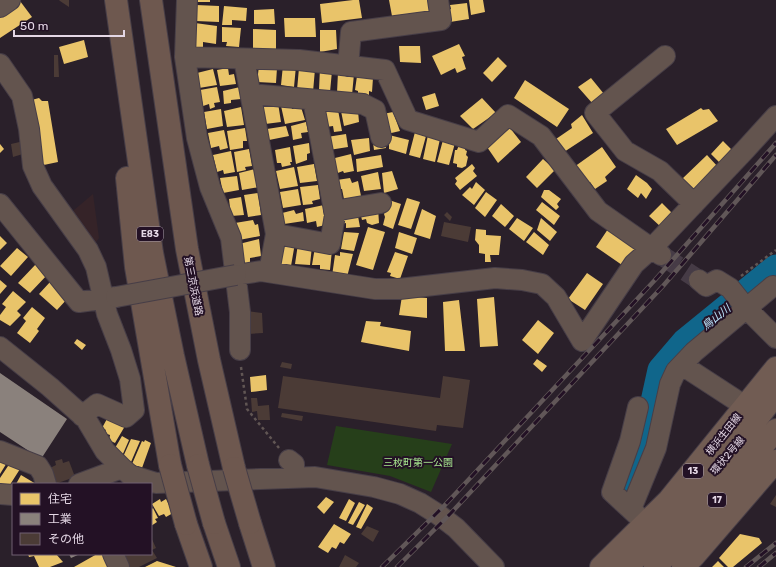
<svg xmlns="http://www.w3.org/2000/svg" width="776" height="567" font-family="Rubik,'Noto Sans JP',sans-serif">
	<rect width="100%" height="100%" fill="#2a202a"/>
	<path fill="#352328" d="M93 194 99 238 94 245 67 216Z"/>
	<path fill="#263f1a" d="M336 426 452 444 431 492 390 476 327 465Z"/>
	<path fill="#e9c46a" d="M193 0H210V2H193Z
		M353 0H359L362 18 322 23 320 4Z
		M389 0H430L431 11 392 16Z
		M469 0H483L485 12 471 15Z
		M20 1 32 17 0 38V15Z
		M467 3 469 19 450 22 448 10 451 9 450 5Z
		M196 5 219 6V22L196 21Z
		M224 6 247 8 246 21 232 20V25H222Z
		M274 9 275 24H254V10Z
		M284 18H315L316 37H285Z
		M195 23 217 26 216 44 203 42V49L192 46Z
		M222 27 241 28 239 47 226 46 227 42H222Z
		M253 29 276 30V50L253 49Z
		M320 30H336L337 49 320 52Z
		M84 40 88 57 64 64 59 47Z
		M459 44 465 56 462 57 466 69 457 73 455 68 441 75 432 56Z
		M399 46H420L421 63 400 62Z
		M498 57 507 66 492 82 483 73Z
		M283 65 296 66 294 87 281 85Z
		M259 66 277 68 276 83 257 82Z
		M228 68 229 75 234 74 236 84 220 86 217 70Z
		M299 68 315 69 313 92 297 90Z
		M320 68 332 71 330 92 319 90Z
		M213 69 217 85 199 88 197 73Z
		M338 72 354 74 352 95 337 93Z
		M357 76 373 78 372 92 369 91V97L358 95V91L355 90Z
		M591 78 604 94 593 104 578 87Z
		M525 80 569 109 557 127 514 98Z
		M217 87 220 102 214 103 215 107 210 109 209 104 203 106 200 90Z
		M240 87 241 99 231 100V103L224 104 223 91Z
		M435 93 439 106 426 110 422 97Z
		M39 98 42 101H48L58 162 39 166 28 101Z
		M482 98 496 113 473 129 460 116Z
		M278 103 281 122 265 124 263 107Z
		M291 105 292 109 301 107 305 120 285 124 281 106Z
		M241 107 244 125 227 127 224 111Z
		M701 108 703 110 709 109 718 121 677 145 666 129Z
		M221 109 223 126 207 129 204 112Z
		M338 110 342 131 334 132 333 126 326 127 324 112Z
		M341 111H358L359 122 344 126Z
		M393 112 400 131 387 134 383 114Z
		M582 115 593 133 564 152 556 139 572 128 571 124Z
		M306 122 308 132 301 133 302 138 293 140 291 126Z
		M286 126 289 136 269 140 267 129Z
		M245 128 247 141H243V148L230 150 227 131Z
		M510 128 521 142 498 163 487 147Z
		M224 130 228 148 220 150 219 146 211 148 208 133Z
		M415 132 426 136 420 158 409 155Z
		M346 134 348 147 329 150 327 137Z
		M389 135 409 140 406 154 389 149Z
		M428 135 440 139 435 162 423 159Z
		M369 138 370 151 354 155 351 140Z
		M385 139 386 148 374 150 373 142Z
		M443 140 455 143 449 165 437 162Z
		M723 141 734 152 722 165 711 154Z
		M309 143 310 153 307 154V160L296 164 293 146Z
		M0 144 4 149 0 153Z
		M459 145 466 146 465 150 467 151 466 155 468 157 466 166 462 168 457 167V164L453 163 455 150H457Z
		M290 147 292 162H290L291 165 282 167 281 163H277L275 150Z
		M602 147 616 167 605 177 607 181 595 189 590 182 586 185 574 167Z
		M249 149 252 166 245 167 246 170 237 172 234 152Z
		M231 151 235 172 224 174 223 170 217 172 213 155Z
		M351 154 354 171 344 173 343 171 335 174 331 159Z
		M381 155 383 167 357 172 356 159Z
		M707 155 718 167 694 190 682 179Z
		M543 159 555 170 537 188 526 177Z
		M314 164 317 181 300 183 297 167Z
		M472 164 475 168 473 171 477 176 460 190 455 184 457 181 455 178Z
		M294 167 298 186 280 189 276 171Z
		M255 169 259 187 242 190 239 173Z
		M392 171 398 189 384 193 382 173Z
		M378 172 381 189 364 191 361 176Z
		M636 175 647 183 652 189 646 199 641 193 638 198 627 189Z
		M237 176 239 190 223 193 220 178Z
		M350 178 352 183 358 181 361 196 344 199 342 189H338L337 180Z
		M476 182 485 190 474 205 462 195 470 187 472 189Z
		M318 185 320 199 312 201 313 204 303 205 300 187Z
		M298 189 301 205 283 208 280 192Z
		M544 190H549L561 199 557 204 559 207 556 210 541 197Z
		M486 192 497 200 485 217 475 208Z
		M258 193 261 215 248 217 244 195Z
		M241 197 244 215 231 216 229 199Z
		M407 198 420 202 411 229 398 225Z
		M389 200 401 204 393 229 383 225 385 217 384 214Z
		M542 202 560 216 554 225 536 210Z
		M662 203 673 214 661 227 649 216Z
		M501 204 514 216 505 227 492 216Z
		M324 205 327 218 325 225 317 227 316 221 307 223 305 209Z
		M378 208 379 223 372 225 367 223 366 219 362 220 360 212Z
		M422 209 436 216 430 239 414 234Z
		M294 210 296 214 303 212 304 221 284 224 282 213Z
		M357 211 360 227 346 228V223L342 224 340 215Z
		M517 218 533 228 524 241 509 229Z
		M541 218 557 232 550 241 537 230Z
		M253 220 255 225 258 224 260 236 239 240 235 223Z
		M368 227 385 232 373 270 356 265Z
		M476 229 486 230V235L501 236 499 255H490L491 262H485V254L479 253V245L475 240Z
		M608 229 636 249 622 265 596 247Z
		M344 232 359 233 354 251 341 249Z
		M399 232 417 238 412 254 395 248Z
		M534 232 549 245 543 255 526 242Z
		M0 236 7 243 0 250Z
		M259 239 261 256 250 258V262L247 265 243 263 239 244Z
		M284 241 295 243 291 266 280 265Z
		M298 244 312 246 310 265 295 264Z
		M315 247 332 250 330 270 320 269V265H312Z
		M17 248 28 257 11 276 0 266Z
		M340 252 353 254 347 277 332 276 335 255 340 256Z
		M395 252 408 256 400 279 390 276 391 273 387 272Z
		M36 264 48 274 30 293 18 283Z
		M587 273 603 284 585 310 568 299Z
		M0 280 7 286 0 294Z
		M50 282 68 298 57 310 39 294Z
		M13 291 26 302 17 311 21 315 10 326 0 320V315L6 307 2 304Z
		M402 296 427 298V318L399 315Z
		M494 297 498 346 480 347 477 299Z
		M459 300 465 351H445L443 302Z
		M32 307 45 318 37 329 39 331 30 343 17 333 26 321 23 318Z
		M538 320 554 333 538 354 522 340Z
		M366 321 381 322 380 326 411 331 409 351 361 342Z
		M77 339 86 345 82 350 74 343Z
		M537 359 547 366 542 372 533 364Z
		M266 375 267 390 251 392 250 377Z
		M108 417 125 426 115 443 109 440 110 435 104 433 106 430 102 428Z
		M122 436 129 440 122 456 115 448Z
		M131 439 140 441 131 462 124 460 123 457Z
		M145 440 151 443 142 468 132 464 142 441 144 442Z
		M0 457 8 461 0 474Z
		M10 463 20 469 6 491 0 490V478Z
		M21 475 36 484H16Z
		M326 497 334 502 324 514 317 507Z
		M160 499 161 502 166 499 173 513 166 517 164 514 159 516 152 504Z
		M349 499 355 503 346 521 339 518Z
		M359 502 365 505 353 525 348 523Z
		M367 504 373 508 361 529 356 527Z
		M153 508 158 518 155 519 157 522 151 526V510Z
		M334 524 351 534 344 544 340 542 336 549 332 547 328 553 318 547Z
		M740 534 759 538 762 543 733 567H728L719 558Z
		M28 554H56L63 562 50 567H39L34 556 29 557Z
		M97 554H104L110 567H74Z
		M157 561 176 567H145Z
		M718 561 724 567H712Z"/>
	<path fill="#8a817c" d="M0 373 67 419 41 459 0 432Z
		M69 554H80L71 558Z"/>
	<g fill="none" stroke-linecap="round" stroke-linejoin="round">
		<path stroke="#10668b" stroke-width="27" d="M626 491 646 438 661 370 685 342 776 268"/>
	</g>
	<path fill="#4b3b36" d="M59 0H69V7L60 1Z
		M54 55H58L59 77H54Z
		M24 141 26 153 13 157 11 144Z
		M447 212 452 217 450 221 444 215Z
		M444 222 471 227 468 242 441 236Z
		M247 311 262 313 263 333 248 334Z
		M282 362 292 364 291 369 280 367Z
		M283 376 440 398 443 376 470 380 463 428 437 425 436 431 278 408Z
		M251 398H257L258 406 269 405 270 420H258L257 411 252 412Z
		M282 413 303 416 302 421 281 417Z
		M62 459 63 463 69 461 75 477 55 484 50 468 56 465 55 461Z
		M776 495V507L770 504Z
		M367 526 379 531 373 542 361 534Z
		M151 537 156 548 152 550 157 558 139 567H130L123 554H151Z
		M345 555 359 563 356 567H339Z"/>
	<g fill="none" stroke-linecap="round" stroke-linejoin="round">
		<path stroke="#463b46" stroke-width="20" stroke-dasharray="20 10" stroke-linecap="butt" d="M661 255 699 280"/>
		<g stroke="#473e47" stroke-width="22">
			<path id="minor" d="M187 0 185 57 197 138 210 187 231 238 240 312V350
				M0 7 10 0
				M665 56 595 113 625 151 660 171 694 204
				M185 57 299 60 385 70 408 120 479 142 508 115 541 136 598 211 661 255
				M244 59 276 234 269 272
				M0 64 22 96 29 129 33 166 42 186 88 250 96 267 107 314 121 350 130 379 134 410 126 417 97 404 82 416
				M348 66 351 32 441 20 438 0
				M251 94 363 104 375 110 381 137
				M0 204 79 302 116 297
				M334 211 381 203
				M276 234 330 244 335 215 313 100
				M236 275 261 271 375 289H399L495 278 522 280 542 284 556 297 582 341 634 264 652 248 745 150 776 116
				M699 280 706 286 717 280 730 288 746 308 776 338
				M0 347 50 387 86 419 105 451 122 468 130 475 156 483 315 477 374 487 400 494 420 503 439 515 456 528 494 567
				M682 365 745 406
				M638 407 630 441 612 492 639 517
				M0 451 38 466 43 474 46 484
				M289 460 294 464V477
				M79 484 122 468
				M0 494 13 495
				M631 509 656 448 670 384 676 371 694 352 773 286
				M113 554 119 567"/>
		</g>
		<g stroke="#473e47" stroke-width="24">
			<path id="major" d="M601 567 669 500 776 368
				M627 567 667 527 742 438 776 394
				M655 567C698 524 737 476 776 430
				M683 567 694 556 776 461"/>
		</g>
		<g stroke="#473e47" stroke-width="24">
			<path id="highway" d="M116 0 152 253 173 356 198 465
				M151 0 187 249 209 360 234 468
				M127 178 136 267 170 465
				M214 523 229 567
				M250 523 264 567
				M186 524 201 567"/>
		</g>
		<path stroke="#615654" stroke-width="2.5" stroke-dasharray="3 3" stroke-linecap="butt" d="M741 276 776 250
			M241 367 247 409 279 448"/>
		<use href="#minor" stroke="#63544e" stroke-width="20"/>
		<use href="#major" stroke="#715c53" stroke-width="22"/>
		<use href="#highway" stroke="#6e584f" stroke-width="22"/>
		<g stroke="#615758" stroke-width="4.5">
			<path id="rail" d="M382 567 444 506 654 281 776 143
				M397 567 451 513 663 286 690 255 776 155
				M746 567 776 543
				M759 567 776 553"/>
		</g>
		<use href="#rail" stroke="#231125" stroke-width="3" stroke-dasharray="9" stroke-linecap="butt"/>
		<g stroke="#473e47" stroke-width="22" stroke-linecap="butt">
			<path id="minor-bridge" d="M116 297 236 275"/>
		</g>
		<g stroke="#473e47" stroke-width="24" stroke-linecap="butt">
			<path id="highway-bridge" d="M170 465 186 524
				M198 465 214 523
				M234 468 250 523"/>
		</g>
		<use href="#minor-bridge" stroke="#63544e" stroke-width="20"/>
		<use href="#highway-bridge" stroke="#6e584f" stroke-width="22"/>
	</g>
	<g text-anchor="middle" stroke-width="4" stroke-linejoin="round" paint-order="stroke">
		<g fill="#231125" stroke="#aa9cab" stroke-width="1">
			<rect x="137" y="227" width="26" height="14" rx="3"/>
			<rect x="683" y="464" width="20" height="14" rx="3"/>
			<rect x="708" y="493" width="18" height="14" rx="3"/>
		</g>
		<g font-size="9" font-weight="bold" fill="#e4d7e5">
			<text x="150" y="237">E83</text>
			<text x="693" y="474">13</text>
			<text x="717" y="503">17</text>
		</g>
		<g font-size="10" fill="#e4d7e5" stroke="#231125">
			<text transform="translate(194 286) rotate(79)" y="4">第三京浜道路</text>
			<text transform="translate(723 434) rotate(-51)" y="4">横浜生田線</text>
			<text transform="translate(727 455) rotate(-50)" y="4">環状2号線</text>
		</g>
		<g font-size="10" fill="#a7e68f" stroke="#231125">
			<text x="418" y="466">三枚町第一公園</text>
		</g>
		<g font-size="11" font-style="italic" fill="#bae2f9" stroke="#231125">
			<text transform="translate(716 317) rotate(-39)" y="4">鳥山川</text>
		</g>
	</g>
	<rect x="12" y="483" width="140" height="72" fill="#231125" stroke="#706072"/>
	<rect x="20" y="493" width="20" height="12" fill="#e9c46a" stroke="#706072"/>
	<text x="48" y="503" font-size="12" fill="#e4d7e5">住宅</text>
	<rect x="20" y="513" width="20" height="12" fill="#8a817c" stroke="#706072"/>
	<text x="48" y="523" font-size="12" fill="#e4d7e5">工業</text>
	<rect x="20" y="533" width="20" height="12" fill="#4b3b36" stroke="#706072"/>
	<text x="48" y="543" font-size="12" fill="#e4d7e5">その他</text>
	<path d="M14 30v6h110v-6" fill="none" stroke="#e4d7e5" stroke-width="2"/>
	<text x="20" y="30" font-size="12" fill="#e4d7e5" stroke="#231125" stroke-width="3" paint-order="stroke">50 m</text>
</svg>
